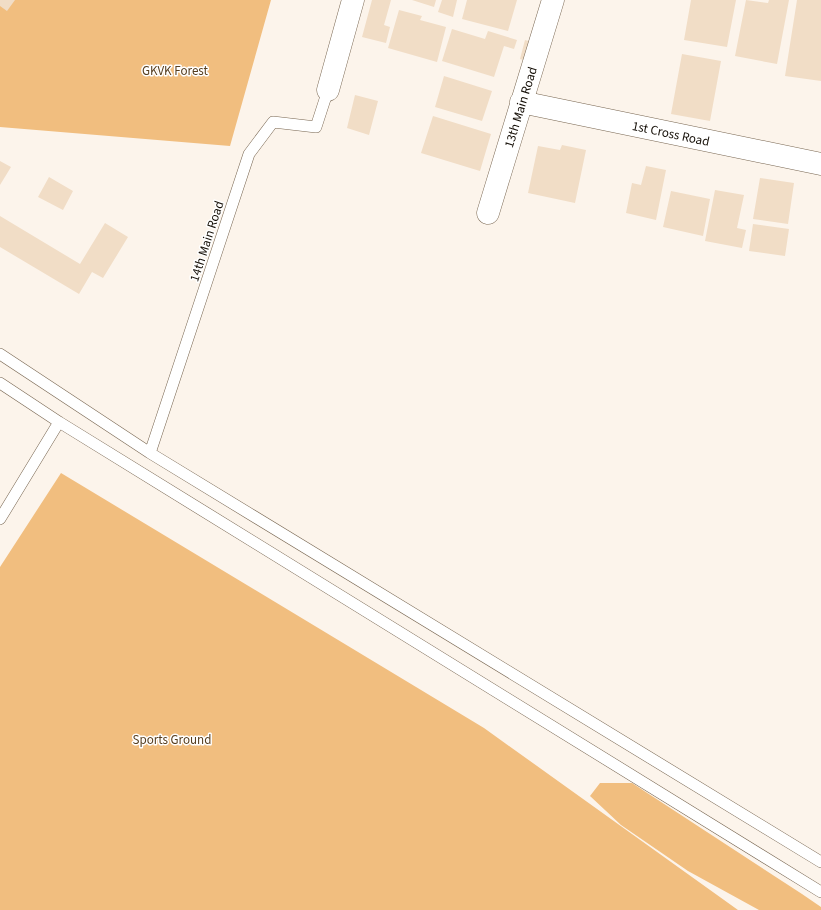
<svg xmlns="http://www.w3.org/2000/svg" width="821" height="910" font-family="'Source Sans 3',sans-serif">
	<rect width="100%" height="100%" fill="#fcf4eb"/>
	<path fill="#f1be7f" d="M0 0H271L230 146 0 127Z
		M61 473 484 728 738 910H0V567Z
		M600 783H632L802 894 821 907V910H759L688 871 621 825 590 796Z"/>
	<path fill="#f1ddc6" d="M0 0H15L7 11 0 6Z
		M372 0H391L384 25 390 27 386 43 362 37Z
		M412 0H436L434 7Z
		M442 0H457L453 17 438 12Z
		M467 0H517L508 31 462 19Z
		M691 0H736L727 47 684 40Z
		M746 0 768 3 769 0H789L777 64 735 56Z
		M797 0H821V81L785 76Z
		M399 10 422 16 420 20 446 27 437 62 388 48Z
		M452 29 485 39 488 31 517 40 514 49 504 46 494 77 442 61Z
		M525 40 535 43 530 62 520 59Z
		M682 54 721 61 710 121 671 114Z
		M444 76 492 91 482 121 435 107Z
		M355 95 378 101 369 135 347 128Z
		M433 116 491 134 480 171 421 153Z
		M562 145 586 150 575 203 528 193 538 146 560 150Z
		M0 161 11 167 0 185Z
		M646 166 666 170 656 220 626 213 632 183 641 185Z
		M49 177 73 191 63 210 38 197Z
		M760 178 794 183 788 224 753 219Z
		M715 190 744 195 737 228 746 230 742 248 705 241Z
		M671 191 710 199 703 236 663 227Z
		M0 216 80 264 105 223 128 237 103 278 92 272 79 294 0 247Z
		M753 224 789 229 785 256 749 251Z"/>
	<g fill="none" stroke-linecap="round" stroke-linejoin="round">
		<g stroke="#786651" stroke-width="12">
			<path id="service" d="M0 354 150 453 821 862
				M0 383 59 422 821 892
				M150 453 249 154 273 122 316 127 328 90
				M0 519 59 422"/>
		</g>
		<g stroke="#786651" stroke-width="23">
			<path id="minor" d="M328 90 353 0
				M521 102 821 164
				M488 213 553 0"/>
		</g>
		<use href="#service" stroke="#fff" stroke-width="11"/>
		<use href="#minor" stroke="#fff" stroke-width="22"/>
	</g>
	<g text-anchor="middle" stroke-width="3" stroke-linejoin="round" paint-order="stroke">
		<g font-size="13" fill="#563e1f" stroke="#fff">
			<text x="175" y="75">GKVK Forest</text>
			<text x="172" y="744">Sports Ground</text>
		</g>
		<g font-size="13" fill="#150f07" stroke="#fff">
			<text transform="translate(520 107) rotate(-73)" y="5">13th Main Road</text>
			<text transform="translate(671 133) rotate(12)" y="5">1st Cross Road</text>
			<text transform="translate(206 241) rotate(-72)" y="5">14th Main Road</text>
		</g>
	</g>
</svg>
